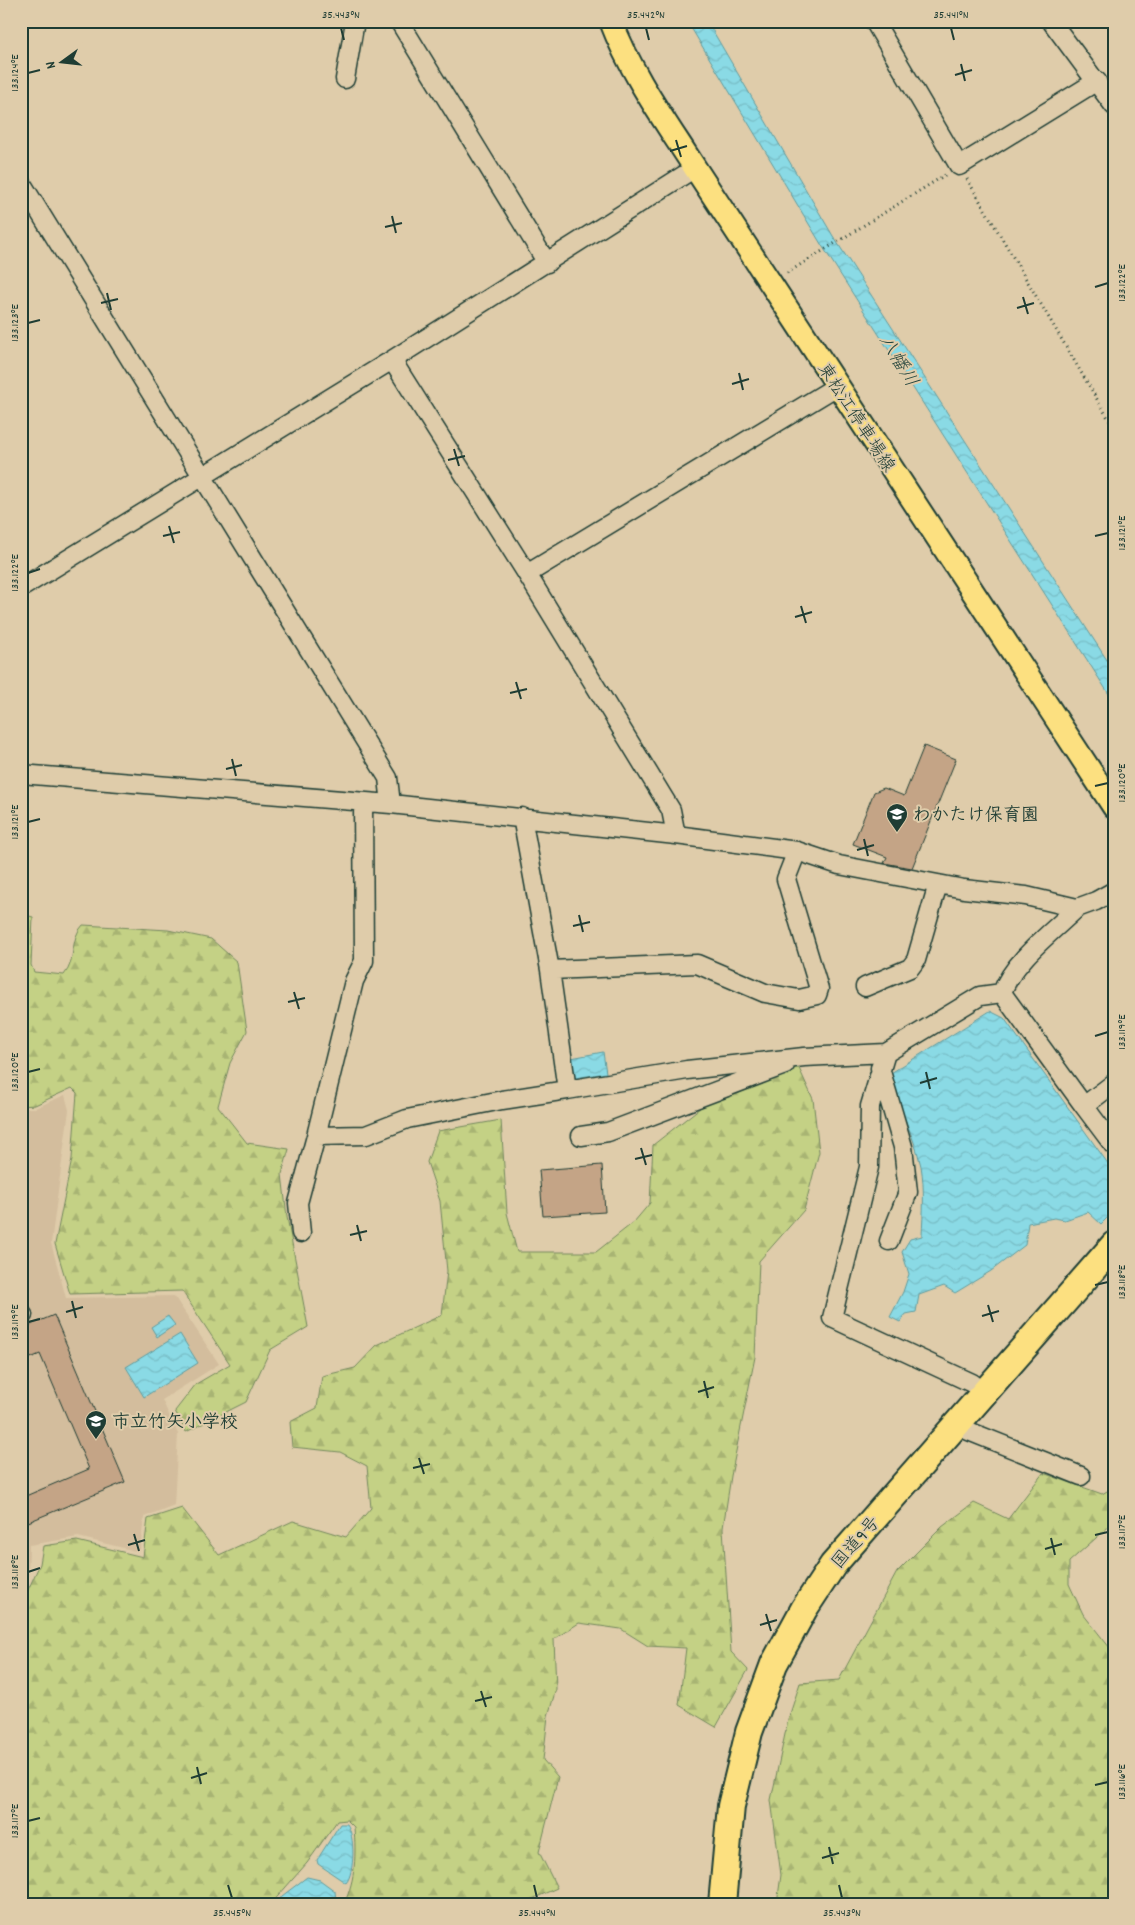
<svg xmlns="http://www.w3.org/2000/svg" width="1135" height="1925" font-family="Dekko,'Klee One',sans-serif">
	<defs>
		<pattern id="forest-firs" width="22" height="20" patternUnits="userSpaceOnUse" patternTransform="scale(1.25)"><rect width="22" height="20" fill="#c4d185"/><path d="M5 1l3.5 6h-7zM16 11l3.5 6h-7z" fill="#a8b473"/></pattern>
		<pattern id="water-waves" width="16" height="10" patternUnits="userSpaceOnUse" patternTransform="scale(1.25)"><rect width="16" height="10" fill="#8adae5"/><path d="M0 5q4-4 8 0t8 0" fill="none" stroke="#77bcc5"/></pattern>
	</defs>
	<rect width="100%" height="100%" fill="#dfccaa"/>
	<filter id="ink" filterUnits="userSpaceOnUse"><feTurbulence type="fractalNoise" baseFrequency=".02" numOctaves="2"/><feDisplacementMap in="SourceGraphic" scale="10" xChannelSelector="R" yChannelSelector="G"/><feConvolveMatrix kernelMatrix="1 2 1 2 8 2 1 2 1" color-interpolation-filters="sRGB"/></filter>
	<g filter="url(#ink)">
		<path fill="#d3bd9d" d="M65 1095 69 1110 51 1243 66 1298 174 1296 219 1364 162 1400 178 1434 174 1505 144 1517 140 1549 136 1551 78 1537 29 1545 28 1579 21 1595V1108H35Z"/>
		<path fill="url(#forest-firs)" stroke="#72875c" d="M21 914 33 917 31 965 34 972 64 975C77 960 69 939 83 925L168 930 211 939 237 962 247 1031 230 1063 218 1106 247 1143 289 1149 282 1174 287 1217 308 1327 270 1350 246 1402 186 1432 175 1411 196 1384 230 1364 182 1291 70 1294 55 1244 72 1159 77 1093 72 1088 35 1105 21 1106Z
			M798 1066 813 1099 819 1152 804 1210 759 1261 755 1357 731 1476 723 1528 731 1652 748 1670 716 1727 679 1705 686 1648 648 1646 621 1629 579 1623 554 1639 556 1689 548 1716 543 1760 558 1777 539 1852 557 1888 521 1904H344C356 1878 356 1855 354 1827L347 1820 337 1821 307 1863 271 1904H21V1605L40 1564 43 1546 77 1541 143 1557 148 1519 182 1508 219 1555 293 1521 346 1537 371 1508 367 1466 340 1452 292 1447 290 1422 317 1408 322 1376 355 1368 377 1345 442 1315 447 1271 440 1201 427 1162 438 1131 501 1120 507 1213 517 1252H596L634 1222 650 1203 653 1145 710 1100 737 1094Z
			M1043 1473 1102 1494 1114 1487V1522L1069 1562V1584L1083 1614 1114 1653V1904H777L781 1875 771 1800 788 1720 800 1683 839 1680 897 1572 942 1527 974 1503 1008 1519Z"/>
		<path fill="url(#water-waves)" stroke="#5f9b9e" d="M687 21H707L833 236 1114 671V702L821 244Z
			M990 1011 1004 1018 1114 1172V1211L1101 1224 1088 1212 1065 1220 1054 1218 1028 1223 1025 1245 991 1271 955 1293 944 1286 919 1295 916 1312 906 1314 900 1322 890 1317 903 1292 909 1274 902 1252 910 1239 922 1236C923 1213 925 1189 921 1166 914 1135 898 1105 886 1076Z
			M603 1052 606 1073 575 1078 571 1058Z
			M168 1316 175 1325 157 1337 151 1327Z
			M180 1334 198 1363 144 1397 126 1367Z
			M340 1824H347C355 1835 355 1873 346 1883L318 1864 317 1860Z
			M307 1877 320 1880 335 1891 336 1904H276L282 1896Z"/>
		<path fill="#c4a486" stroke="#1f3d34" d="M924 746 956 759 912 868 884 863 887 857 853 844 874 792 884 788 904 796Z
			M602 1165 605 1212 543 1216 539 1170Z
			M54 1315 125 1482 21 1525V1498L89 1469 40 1354 21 1362V1329Z"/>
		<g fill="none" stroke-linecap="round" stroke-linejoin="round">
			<g stroke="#1f3d34" stroke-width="21">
				<path id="minor" d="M399 21 547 263
					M874 21 959 166 1097 81
					M1051 21 1114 106
					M345 79 355 21
					M21 182 388 778 391 804
					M392 360 527 574 837 386
					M527 574 671 810 676 835
					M21 588 392 360 695 168
					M21 774 391 804 676 835 797 851 839 865 964 889 1026 896 1077 908 1096 901 1114 891
					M363 802 364 961 354 981 316 1136 366 1135 407 1119 502 1100 567 1090 550 970 522 817
					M550 970 697 964 765 993 799 999 817 995 819 989 786 879 797 851
					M865 987 910 968 916 960 938 884
					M1002 993 1084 1106 1114 1083
					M886 1053 870 1106 869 1167 832 1318 972 1383 985 1393
					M880 1068 903 1147 908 1192 889 1241
					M567 1090 687 1070 804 1057 886 1053 980 996 1002 993C1012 962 1053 931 1077 908
					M1084 1106 1114 1146
					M581 1136 608 1132 785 1065
					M301 1233 298 1203 316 1136
					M21 1315H23
					M956 1426 1081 1476"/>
			</g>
			<g stroke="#1f3d34" stroke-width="26">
				<path id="major" d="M611 21C631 74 665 121 695 168L1114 807"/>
			</g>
			<g stroke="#1f3d34" stroke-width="30">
				<path id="highway" d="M722 1904 731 1806 749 1732 774 1664 804 1609 833 1565 1114 1245"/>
			</g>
			<path stroke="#1f3d34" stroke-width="3" stroke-dasharray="1 4" stroke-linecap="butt" d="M967 179 1114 428
				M787 273 945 175"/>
			<use href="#minor" stroke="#dfccaa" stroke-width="18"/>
			<use href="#major" stroke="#fce080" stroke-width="22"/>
			<use href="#highway" stroke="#fce080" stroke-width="26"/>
		</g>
	</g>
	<path fill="none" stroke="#1f3d34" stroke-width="2" d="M341 28 344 40M646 28 649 40M951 28 954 40M961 64 965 81M28 73 40 70M955 75 972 70M676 140 681 157M670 151 687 146M392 216 396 233M385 227 402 223M1095 287 1108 283M107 293 111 310M1023 297 1028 314M101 303 118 299M1017 308 1034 303M28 323 40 320M739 373 743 390M732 384 749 379M454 449 459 466M448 460 465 456M169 526 174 543M163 536 180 532M1095 536 1108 533M28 573 40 569M801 606 806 623M795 617 812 612M516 682 521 699M510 693 527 689M232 759 236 776M226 769 242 765M1095 786 1108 783M28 822 40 819M864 839 868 856M857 850 874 845M579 915 583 932M573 926 590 922M294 992 299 1009M288 1002 305 998M1095 1036 1108 1032M28 1072 40 1069M926 1072 930 1089M920 1083 937 1078M641 1148 646 1165M635 1159 652 1155M357 1225 361 1241M350 1235 367 1231M1095 1285 1108 1282M72 1301 76 1318M988 1305 993 1322M66 1312 83 1307M982 1316 999 1311M28 1322 40 1319M704 1381 708 1398M698 1392 714 1387M419 1458 424 1474M413 1468 430 1464M134 1534 139 1551M1095 1535 1108 1532M1051 1538 1055 1555M128 1545 145 1540M1045 1549 1062 1544M28 1572 40 1568M766 1614 771 1631M760 1625 777 1620M481 1691 486 1707M475 1701 492 1697M197 1767 201 1784M191 1778 207 1773M1095 1785 1108 1782M28 1821 40 1818M829 1847 833 1864M822 1858 839 1853M228 1885 232 1898M534 1885 537 1898M839 1885 842 1898"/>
	<defs>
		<g id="school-pin" transform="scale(1.125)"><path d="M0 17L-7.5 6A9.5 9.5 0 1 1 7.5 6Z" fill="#1f3d34" stroke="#dfccaa"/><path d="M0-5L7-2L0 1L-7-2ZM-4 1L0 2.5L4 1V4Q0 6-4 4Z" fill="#fff"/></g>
	</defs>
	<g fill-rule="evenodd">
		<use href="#school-pin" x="897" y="814"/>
		<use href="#school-pin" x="96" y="1421"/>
	</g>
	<g text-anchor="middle" stroke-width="4" stroke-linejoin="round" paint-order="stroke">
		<g font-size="18" fill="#1f3d34" stroke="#dfccaa">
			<text transform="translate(857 417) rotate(57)" y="6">東松江停車場線</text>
			<text transform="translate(855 1542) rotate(-49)" y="6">国道9号</text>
		</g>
		<g font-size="18" font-weight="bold" fill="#1f3d34" stroke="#dfccaa" text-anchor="start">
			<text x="913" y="820">わかたけ保育園</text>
			<text x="112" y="1427">市立竹矢小学校</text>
		</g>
		<g font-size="19" font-style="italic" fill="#24453d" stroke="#dfccaa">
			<text transform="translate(900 360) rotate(59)" y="7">八幡川</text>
		</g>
	</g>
	<rect width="1135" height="1925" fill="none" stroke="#dfccaa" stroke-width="55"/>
	<g transform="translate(62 62) rotate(255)" stroke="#dfccaa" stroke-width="4" paint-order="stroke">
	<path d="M0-4L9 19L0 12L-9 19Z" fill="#1f3d34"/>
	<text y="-8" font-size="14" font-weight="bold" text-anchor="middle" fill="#1f3d34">N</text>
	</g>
	<rect x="28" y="28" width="1080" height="1870" fill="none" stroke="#1f3d34" stroke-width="2"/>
	<g font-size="12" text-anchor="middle" fill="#1f3d34">
		<text x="341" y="18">35.443°N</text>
		<text x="646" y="18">35.442°N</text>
		<text x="951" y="18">35.441°N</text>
		<text transform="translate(14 73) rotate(-90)" y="4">133.124°E</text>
		<text transform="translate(1121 283) rotate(-90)" y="4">133.122°E</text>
		<text transform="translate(14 323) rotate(-90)" y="4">133.123°E</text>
		<text transform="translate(1121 533) rotate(-90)" y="4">133.121°E</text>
		<text transform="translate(14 573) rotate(-90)" y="4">133.122°E</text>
		<text transform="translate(1121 783) rotate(-90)" y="4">133.120°E</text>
		<text transform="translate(14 822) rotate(-90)" y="4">133.121°E</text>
		<text transform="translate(1121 1032) rotate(-90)" y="4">133.119°E</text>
		<text transform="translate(14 1072) rotate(-90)" y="4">133.120°E</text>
		<text transform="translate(1121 1282) rotate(-90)" y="4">133.118°E</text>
		<text transform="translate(14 1322) rotate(-90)" y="4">133.119°E</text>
		<text transform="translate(1121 1532) rotate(-90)" y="4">133.117°E</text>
		<text transform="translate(14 1572) rotate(-90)" y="4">133.118°E</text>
		<text transform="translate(1121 1782) rotate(-90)" y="4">133.116°E</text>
		<text transform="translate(14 1821) rotate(-90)" y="4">133.117°E</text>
		<text x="232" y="1916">35.445°N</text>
		<text x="537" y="1916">35.444°N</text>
		<text x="842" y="1916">35.443°N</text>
	</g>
</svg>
